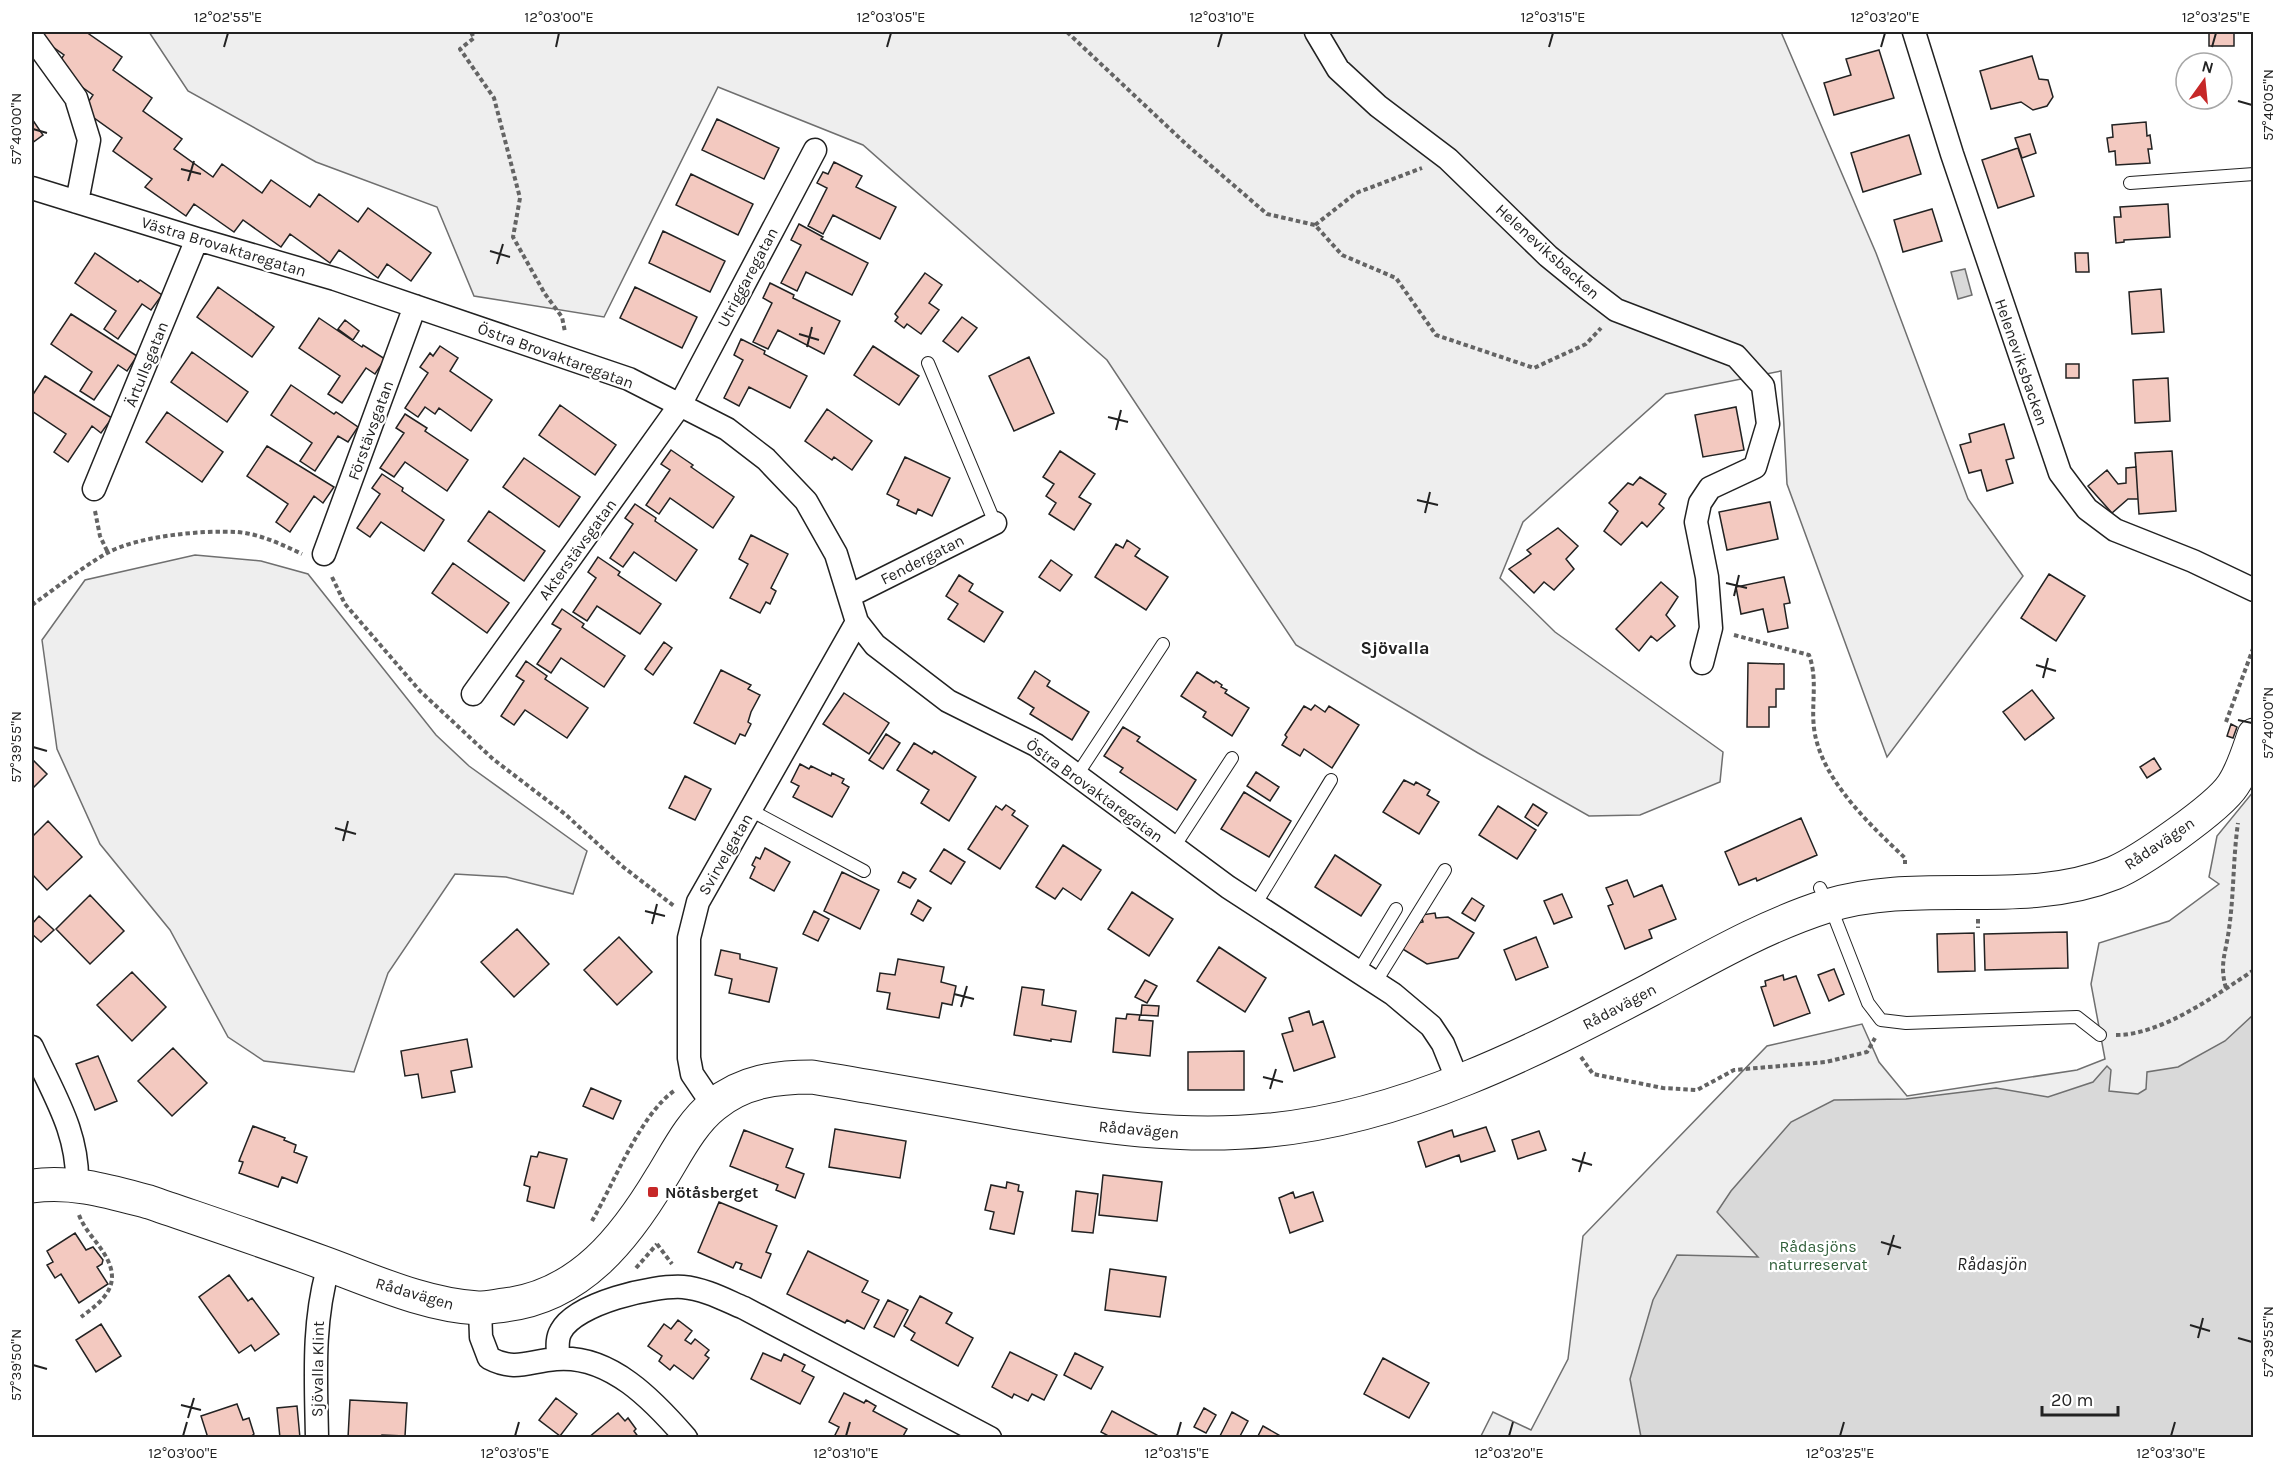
<svg xmlns="http://www.w3.org/2000/svg" width="2285" height="1469" font-family="Karla,sans-serif">
	<rect width="100%" height="100%" fill="#fff"/>
	<path fill="#eee" stroke="#6f6f6f" stroke-width="1.5" d="M149 32H1781L1876 253 1968 499 2023 576 1887 757 1787 484 1781 371 1666 394 1523 522 1500 578 1555 632 1723 752 1720 782 1640 815 1589 816 1478 753 1296 645 1107 360 863 145 718 87 604 317 474 296 437 207 316 162 188 91Z
		M195 555 261 561 308 574 436 735 469 766 587 851 573 894 506 877 455 874 388 973 354 1072 264 1061 228 1037 170 930 100 844 57 749 42 640 85 580Z
		M2253 792V1437L1480 1438 1493 1412 1531 1430 1568 1359 1583 1236 1767 1046 1862 1024 1879 1062 1907 1096 2077 1070 2105 1059 2091 984 2099 943 2169 921 2219 884 2209 877 2217 836Z"/>
	<path fill="#d9d9d9" stroke="#6f6f6f" stroke-width="1.5" d="M1965 269 1972 295 1958 299 1951 272Z
		M2253 1015V1437H1641L1630 1379 1653 1300 1677 1255 1758 1257 1717 1212 1731 1191 1791 1122 1834 1100 1906 1099 1996 1088 2048 1097 2093 1082 2107 1066 2111 1070 2109 1091 2138 1094 2146 1089 2147 1072 2178 1067 2225 1041Z"/>
	<path fill="#f3c9c0" stroke="#222" stroke-width="1.5" d="M32 32H86L122 57 113 70 152 98 143 111 182 139 174 149 213 177 222 164 262 193 271 180 310 207 319 194 358 222 368 208 431 253 411 281 387 264 378 278 339 250 330 263 290 234 281 247 243 220 234 232 194 204 186 216 145 187 152 179 113 151 122 138 83 110 93 95 55 68 64 55Z
		M2209 32H2234V46H2209Z
		M1879 50 1894 98 1834 115 1824 83 1851 75 1846 59Z
		M2032 56 2039 79 2048 80 2053 97 2047 106 2033 110 2021 102 1991 109 1980 71Z
		M32 119 43 135 32 143Z
		M717 119 779 148 764 179 702 150Z
		M2146 122 2147 136 2150 135 2152 149H2148L2150 163 2116 165 2115 151 2109 152 2107 138 2113 137 2112 125Z
		M2030 134 2036 153 2022 158 2015 138Z
		M1909 135 1921 174 1863 192 1851 153Z
		M2018 148 2034 196 1998 208 1982 160Z
		M834 162 862 176 856 187 896 207 880 239 833 215 823 234 808 226 827 188 817 183 823 172 828 174Z
		M691 174 753 204 738 235 676 205Z
		M2168 204 2170 237 2124 240V242L2116 243 2114 217H2121L2120 207Z
		M1932 209 1942 241 1903 252 1894 220Z
		M799 224 823 237 821 239 868 263 852 295 806 272 797 291 781 283 801 245 791 240Z
		M663 231 725 261 710 292 649 263Z
		M95 253 138 282 140 280 162 295 151 310 142 304 118 339 104 329 116 311 75 283Z
		M2075 253H2088L2089 272H2076Z
		M925 273 942 285 929 303 939 310 921 334 907 324 904 328 895 321 898 317 895 314Z
		M770 283 794 295 793 298 840 321 824 354 778 330 768 349 753 342 772 303 763 298Z
		M218 287 274 327 252 357 197 317Z
		M635 287 697 317 682 348 620 318Z
		M2161 289 2164 332 2132 334 2129 292Z
		M71 314 137 356 127 371 118 365 94 400 80 391 92 372 51 344Z
		M962 317 977 328 958 352 943 341Z
		M319 318 362 347 363 345 385 359 375 374 366 368 342 403 328 394 340 376 299 348Z
		M345 320 359 331 353 340 338 329Z
		M741 339 765 351 764 354 807 376 790 408 749 387 739 406 724 398 743 360 734 355Z
		M440 346 458 358 450 371 492 400 471 431 439 408 435 414 425 407 418 417 405 408 428 373 420 367 430 353 433 356Z
		M873 346 919 376 899 405 854 375Z
		M192 352 248 392 227 422 171 382Z
		M1029 357 1054 413 1014 431 989 376Z
		M2066 364H2079V378H2066Z
		M45 376 112 418 101 433 92 426 68 462 54 452 66 434 32 411V396Z
		M2168 378 2170 421 2135 423 2133 380Z
		M291 385 334 414 336 412 358 427 348 442 338 436 315 471 300 461 312 443 271 415Z
		M560 405 616 445 595 475 539 435Z
		M1736 407 1744 450 1703 457 1695 415Z
		M827 409 872 441 852 470 834 457 832 460 805 441Z
		M167 412 223 452 202 482 146 442Z
		M405 414 427 428 425 431 468 460 447 491 405 462 394 477 380 468 404 433 396 428Z
		M2004 424 2014 458 2006 460 2013 483 1987 491 1981 470 1969 473 1960 445 1971 442 1969 434Z
		M267 446 334 487 323 503 314 496 290 532 276 522 288 504 247 476Z
		M671 450 693 465 691 467 734 497 713 528 670 498 659 514 646 505 670 470 661 464Z
		M1060 451 1095 474 1079 497 1091 504 1074 530 1049 514 1056 503 1046 496 1054 484 1043 477Z
		M2172 451 2176 511 2139 514 2135 453Z
		M905 457 950 478 932 516 918 509 916 514 897 505 899 500 887 494Z
		M524 458 580 497 559 527 503 487Z
		M2136 467 2138 499H2128L2112 513 2088 486 2107 470 2118 484 2126 483V468Z
		M382 474 403 488 402 491 444 520 424 551 381 522 370 537 357 528 380 494 372 488Z
		M1640 477 1666 494 1659 504 1664 508 1647 527 1642 522 1621 545 1604 531 1618 511 1609 503 1628 483 1633 485Z
		M1770 502 1778 539 1727 550 1719 512Z
		M635 504 656 518 655 521 697 550 676 581 634 552 623 567 610 558 633 524 625 518Z
		M489 511 545 551 524 581 468 541Z
		M1558 528 1578 546 1566 559 1574 569 1554 590 1544 582 1534 593 1509 569 1531 554 1527 550Z
		M751 535 788 554 771 588 776 591 770 604 766 602 760 613 730 598 748 564 739 559Z
		M1127 540 1140 549 1135 556 1168 577 1146 610 1095 577 1116 544 1123 548Z
		M598 557 620 572 618 575 661 604 640 634 597 606 587 621 573 612 596 578 588 572Z
		M1051 560 1072 575 1060 591 1039 577Z
		M453 563 509 603 487 633 432 593Z
		M2049 574 2085 596 2056 641 2021 618Z
		M959 575 973 584 969 591 1003 612 984 642 948 619 958 604 946 596Z
		M1784 577 1790 603 1784 604 1788 628 1768 632 1763 609 1741 614 1736 587Z
		M1661 582 1678 597 1666 615 1675 626 1657 641 1651 636 1639 651 1616 629Z
		M562 609 584 624 582 627 625 656 604 687 561 658 551 673 537 664 561 629 552 624Z
		M664 642 672 648 653 675 645 669Z
		M526 661 547 676 545 679 588 708 567 738 525 710 514 725 501 716 524 681 516 676Z
		M1748 663 1784 664V689H1776V707H1769V727H1747Z
		M721 670 751 685 748 689 760 695 751 712 748 722 751 724 745 736 740 734 735 744 694 723Z
		M1035 671 1050 681 1047 686 1089 712 1072 740 1030 714 1034 708 1018 698Z
		M1197 672 1214 683 1216 681 1222 685 1221 687 1227 690 1225 693 1249 708 1232 736 1203 717 1206 712 1181 696Z
		M2032 690 2054 718 2025 740 2003 712Z
		M844 693 889 723 869 754 823 724Z
		M1315 705 1325 712 1329 706 1359 725 1332 768 1304 749 1300 756 1282 745 1287 737 1285 735 1304 706 1311 710Z
		M2231 724 2237 727 2233 738 2227 736Z
		M1123 727 1140 737 1137 741 1196 780 1177 810 1120 772 1123 768 1104 756Z
		M886 734 900 743 883 769 869 760Z
		M914 743 932 754 934 751 976 777 949 821 921 803 929 790 897 770Z
		M2154 758 2161 769 2147 778 2140 767Z
		M32 759 47 774 32 789Z
		M800 764 809 769 811 766 831 776 832 773 844 779 842 783 849 787 832 817 793 797 799 786 791 782Z
		M1256 772 1279 787 1270 801 1247 786Z
		M685 776 711 789 695 820 669 808Z
		M1404 780 1414 785 1416 782 1430 790 1427 795 1439 802 1419 834 1383 812Z
		M1244 792 1291 821 1269 857 1221 829Z
		M1533 804 1547 813 1538 826 1525 817Z
		M1006 805 1015 811 1012 815 1028 826 1000 869 968 849 996 806 1002 810Z
		M1498 806 1536 830 1517 859 1479 835Z
		M1801 818 1817 855 1757 881 1756 878 1739 885 1725 852Z
		M48 821 82 857 47 890 32 874V837Z
		M1063 845 1101 870 1081 900 1063 888 1055 899 1036 887Z
		M765 848 790 862 774 891 750 878 755 867 752 865 756 857 760 859Z
		M944 849 965 862 951 884 930 871Z
		M1335 855 1381 885 1361 916 1315 887Z
		M842 872 879 890 860 929 824 911Z
		M903 872 916 879 910 888 898 882Z
		M1627 880 1634 897 1662 885 1676 919 1649 930 1652 938 1625 949 1608 906 1613 904 1606 888Z
		M1132 892 1173 919 1149 956 1108 929Z
		M1562 894 1572 917 1554 924 1544 901Z
		M90 895 124 931 90 964 56 929Z
		M1472 898 1484 906 1475 921 1462 913Z
		M918 900 931 908 923 921 911 914Z
		M814 911 829 919 818 941 803 934Z
		M1435 913 1436 918 1448 917 1474 933 1458 958 1427 964 1401 948 1418 923 1423 922 1421 915Z
		M39 916 54 930 41 942 32 934V924Z
		M517 929 549 964 514 997 481 962Z
		M2067 932 2068 968 1985 970 1984 934Z
		M1974 933 1975 971 1938 972 1937 934Z
		M619 937 652 972 617 1005 584 970Z
		M1536 937 1548 967 1516 980 1504 950Z
		M1219 947 1266 978 1245 1012 1197 981Z
		M721 950 740 954V959L777 968 769 1002 729 993 732 979 715 975Z
		M898 959 944 967 941 982 956 986 952 1005 942 1003 939 1018 887 1009 890 993 877 991 880 973 895 975Z
		M1834 969 1844 994 1829 1001 1818 975Z
		M132 972 166 1007 132 1041 97 1005Z
		M1783 975 1784 980 1796 976 1810 1013 1774 1026 1761 987 1766 986 1765 981Z
		M1145 980 1157 986 1147 1003 1135 997Z
		M1022 987 1044 990 1042 1005 1076 1011 1071 1042 1051 1039V1041L1014 1035Z
		M1142 1005 1159 1006 1158 1016 1141 1015Z
		M1309 1011 1313 1025 1323 1021 1335 1057 1294 1071 1282 1034 1293 1031 1289 1018Z
		M1127 1014 1140 1015 1139 1020 1153 1021 1150 1056 1113 1052 1116 1018 1126 1019Z
		M467 1039 472 1067 451 1071 455 1092 422 1098 418 1074 405 1076 401 1051Z
		M173 1048 207 1083 172 1116 138 1081Z
		M1244 1051V1090H1188V1052Z
		M98 1056 117 1101 95 1110 76 1064Z
		M591 1088 621 1101 613 1119 583 1106Z
		M253 1126 285 1138 284 1140 296 1145 294 1152 307 1157 297 1183 282 1177 278 1187 239 1173 243 1162 239 1161Z
		M1486 1127 1495 1151 1461 1162 1459 1155 1426 1167 1418 1142 1452 1130 1454 1137Z
		M835 1129 906 1141 900 1178 829 1167Z
		M744 1130 793 1149 786 1167 804 1174 795 1198 776 1190 778 1185 730 1166Z
		M1539 1131 1546 1150 1518 1159 1512 1140Z
		M539 1152 567 1159 554 1208 527 1201 530 1187 524 1185 531 1156 537 1157Z
		M1103 1175 1162 1182 1157 1221 1099 1215Z
		M1007 1182 1019 1185 1018 1191 1023 1192 1014 1234 990 1229 994 1212 985 1210 991 1185 1006 1188Z
		M1076 1191 1098 1194 1093 1233 1072 1231Z
		M1293 1192 1295 1198 1313 1192 1323 1221 1290 1233 1279 1198Z
		M719 1202 777 1226 766 1252 771 1254 761 1278 740 1269 742 1264 736 1262 733 1268 698 1252Z
		M75 1233 86 1250 93 1247 103 1260 102 1264 97 1267 108 1284 79 1303 61 1274 55 1278 47 1265 53 1262 47 1251Z
		M808 1251 868 1281 862 1292 879 1300 864 1329 847 1320 845 1323 787 1294Z
		M1110 1269 1166 1277 1160 1317 1105 1310Z
		M229 1275 248 1301 252 1298 279 1334 255 1351 251 1345 239 1353 199 1297Z
		M920 1296 952 1313 946 1323 973 1338 958 1366 911 1340 915 1333 904 1326Z
		M888 1300 908 1310 894 1337 874 1327Z
		M678 1320 692 1331 685 1340 691 1344 695 1339 709 1350 705 1355 709 1358 693 1379 674 1365 670 1370 659 1361 662 1356 648 1346 664 1324 671 1329Z
		M101 1324 121 1356 96 1372 76 1340Z
		M1010 1352 1057 1375 1044 1400 1032 1394 1028 1401 1014 1394 1012 1398 992 1387Z
		M763 1353 781 1361 784 1354 805 1365 802 1371 814 1377 800 1404 751 1379Z
		M1075 1353 1103 1367 1091 1389 1064 1375Z
		M1383 1358 1429 1383 1409 1418 1364 1394Z
		M844 1393 864 1403 866 1400 876 1406 873 1411 907 1429 902 1438 834 1437 839 1427 829 1422Z
		M556 1398 577 1414 560 1436 539 1420Z
		M350 1400 407 1403 405 1436 382 1435V1438H348Z
		M237 1404 243 1420 249 1418 254 1434 249 1438H208L201 1416Z
		M297 1406 300 1438H280L277 1408Z
		M1204 1408 1216 1415 1206 1433 1194 1427Z
		M1112 1411 1157 1435 1156 1438H1112L1101 1432Z
		M1232 1412 1248 1421 1239 1438H1219Z
		M618 1413 625 1421 628 1418 636 1429 634 1431 639 1438H588Z
		M1263 1426 1284 1438H1257Z"/>
	<g fill="none" stroke-linecap="round" stroke-linejoin="round">
		<g stroke="#222" stroke-width="14">
			<path id="lane" d="M2130 183 2254 174
				M928 363 995 523
				M1077 775 1163 644
				M750 810 864 871
				M1174 847 1232 758
				M1820 888 1836 921 1868 1003 1881 1020 1906 1023 2077 1017 2100 1035
				M1255 905 1331 780
				M1358 972 1396 909
				M1375 983 1445 870"/>
		</g>
		<g stroke="#222" stroke-width="25">
			<path id="street" d="M1316 32 1338 69 1378 106 1448 159 1548 256 1586 287 1616 310 1736 356 1763 386 1768 424 1755 467 1710 488 1700 503 1696 522 1707 577 1711 628 1702 663
				M1914 32 1952 154 2060 473 2087 509 2115 530 2193 561 2254 590
				M32 37 76 98 89 140 77 202
				M32 188 197 239 335 279 629 379 727 429 766 459 806 501 836 554 857 622 875 645 948 701 1036 745 1228 887 1393 994 1431 1026 1443 1044 1458 1081
				M94 489 197 239
				M324 554 415 306
				M849 596 995 523
				M473 694 680 405 815 150
				M32 1047C53 1094 79 1132 77 1185
				M713 1105 692 1074 689 1058V938L698 902 857 622
				M480 1308 481 1337 489 1358C516 1372 529 1361 556 1359 610 1354 654 1401 686 1438
				M558 1358C558 1350 556 1339 561 1331 576 1303 653 1285 683 1287 705 1289 725 1300 744 1308L990 1438
				M317 1438C316 1379 312 1322 329 1265"/>
		</g>
		<g stroke="#222" stroke-width="35">
			<path id="secondary" d="M32 1186C72 1180 111 1192 149 1202 207 1222 264 1241 321 1262 371 1280 424 1305 478 1308 487 1308 496 1306 505 1305 580 1296 625 1238 661 1178 676 1154 691 1123 714 1105 743 1081 777 1077 812 1077 879 1088 946 1100 1013 1112 1100 1127 1182 1139 1270 1130 1405 1117 1532 1052 1650 990 1708 959 1764 926 1827 906 1920 877 2023 910 2114 873 2140 862 2218 808 2233 785 2243 770 2248 752 2254 735"/>
		</g>
		<path stroke="#646464" stroke-width="4" stroke-dasharray="4.5 3" stroke-linecap="butt" d="M471 32 474 38 460 49 494 98 520 198 513 237 545 294 562 317 565 332
			M1067 32 1187 145 1267 214 1315 225 1342 255 1396 278 1436 335 1534 368 1586 344 1601 328
			M1315 225 1356 193 1422 168
			M95 511 100 536 108 553
			M332 577 345 604 420 691 493 759 565 814 622 866 674 906
			M32 605C56 588 81 568 107 553 138 536 202 530 237 532 260 534 281 544 302 554
			M1734 635 1809 655C1818 679 1811 704 1814 728 1820 778 1869 824 1905 858V864
			M2226 722 2254 646
			M1978 919V928
			M2226 988C2219 964 2226 953 2229 929 2234 894 2233 858 2238 823
			M2116 1035C2162 1035 2216 995 2254 970
			M1581 1057 1593 1074 1663 1088 1697 1090 1734 1070 1826 1062 1867 1052 1875 1038
			M79 1215C85 1231 97 1241 105 1255 123 1285 103 1301 81 1317
			M592 1221C614 1183 640 1115 674 1091
			M657 1244 672 1264
			M636 1268 657 1244"/>
		<use href="#lane" stroke="#fff" stroke-width="12"/>
		<use href="#street" stroke="#fff" stroke-width="22"/>
		<use href="#secondary" stroke="#fff" stroke-width="33"/>
	</g>
	<path fill="none" stroke="#222" stroke-width="2" d="M224 47 228 33M556 47 559 33M887 47 891 33M1218 47 1222 33M1549 47 1553 33M1881 47 1885 33M2212 47 2216 33M2238 101 2252 105M33 129 47 133M181 169 201 174M188 181 194 161M490 251 510 257M497 264 503 244M799 334 819 340M807 347 812 327M1108 417 1128 422M1116 430 1121 410M1417 500 1438 505M1425 513 1430 492M1726 583 1747 588M1734 596 1739 575M2036 665 2056 671M2043 678 2048 658M2238 720 2252 723M33 747 47 751M335 828 356 834M343 841 348 821M645 911 665 916M652 924 657 904M954 994 974 999M961 1007 967 986M1263 1077 1283 1082M1270 1089 1276 1069M1572 1159 1592 1165M1579 1172 1585 1152M1881 1242 1901 1248M1888 1255 1894 1235M2190 1325 2210 1331M2198 1338 2203 1318M2238 1338 2252 1342M33 1365 47 1369M181 1405 201 1410M188 1418 194 1398M183 1436 187 1422M515 1436 519 1422M846 1436 850 1422M1177 1436 1181 1422M1509 1436 1513 1422M1840 1436 1844 1422M2171 1436 2175 1422"/>
	<rect fill="#c62828" stroke="#fff" stroke-width="2" x="647" y="1186" width="12" height="12" rx="3"/>
	<g text-anchor="middle" stroke-width="4.5" stroke-linejoin="round" paint-order="stroke">
		<g font-size="16" fill="#222" stroke="#fff">
			<text transform="translate(224 246) rotate(17)" y="6">Västra Brovaktaregatan</text>
			<text transform="translate(1548 251) rotate(42)" y="6">Heleneviksbacken</text>
			<text transform="translate(747 277) rotate(-62)" y="6">Utriggaregatan</text>
			<text transform="translate(556 355) rotate(20)" y="6">Östra Brovaktaregatan</text>
			<text transform="translate(2022 362) rotate(71)" y="6">Heleneviksbacken</text>
			<text transform="translate(146 364) rotate(-68)" y="6">Ärtullsgatan</text>
			<text transform="translate(370 430) rotate(-70)" y="6">Förstävsgatan</text>
			<text transform="translate(577 549) rotate(-54)" y="6">Akterstävsgatan</text>
			<text transform="translate(922 559) rotate(-27)" y="6">Fendergatan</text>
			<text transform="translate(1095 790) rotate(36)" y="6">Östra Brovaktaregatan</text>
			<text transform="translate(2159 843) rotate(-34)" y="6">Rådavägen</text>
			<text transform="translate(725 854) rotate(-60)" y="6">Svirvelgatan</text>
			<text transform="translate(1619 1006) rotate(-28)" y="6">Rådavägen</text>
			<text transform="translate(1139 1129) rotate(5)" y="6">Rådavägen</text>
			<text transform="translate(415 1293) rotate(16)" y="6">Rådavägen</text>
			<text transform="translate(317 1369) rotate(-89)" y="6">Sjövalla Klint</text>
		</g>
		<g font-size="16" font-weight="bold" fill="#222" stroke="#fff" text-anchor="start">
			<text x="665" y="1198">Nötåsberget</text>
		</g>
		<g font-size="16" fill="#2f5e38" stroke="#fff">
			<text x="1818" y="1252">Rådasjöns<tspan x="1818" dy="18">naturreservat</tspan></text>
		</g>
		<g font-size="18" font-weight="bold" fill="#222" stroke="#fff">
			<text x="1395" y="654">Sjövalla</text>
		</g>
		<g font-size="18" font-style="italic" fill="#222" stroke="#fff">
			<text x="1992" y="1270">Rådasjön</text>
		</g>
	</g>
	<rect width="2285" height="1469" fill="none" stroke="#ffffff" stroke-width="66"/>
	<g transform="translate(2204 81) rotate(15)"><circle r="28" fill="#ffffff" stroke="#a7a7a7" stroke-width="1.5"/>
	<path d="M0-4.5L10 22L0 15L-10 22Z" fill="#c62828"/>
	<text y="-9" font-size="16" font-weight="bold" text-anchor="middle" fill="#222222">N</text>
	</g>
	<path d="M2042 1406v9h76v-9" fill="none" stroke="#222222" stroke-width="3"/>
	<text x="2051" y="1406" font-size="18" fill="#222222" stroke="#ffffff" stroke-width="4.5" paint-order="stroke">20 m</text>
	<rect x="33" y="33" width="2219" height="1403" fill="none" stroke="#222" stroke-width="2"/>
	<g font-size="15" text-anchor="middle" fill="#222">
		<text x="228" y="22">12°02'55"E</text>
		<text x="559" y="22">12°03'00"E</text>
		<text x="891" y="22">12°03'05"E</text>
		<text x="1222" y="22">12°03'10"E</text>
		<text x="1553" y="22">12°03'15"E</text>
		<text x="1885" y="22">12°03'20"E</text>
		<text x="2216" y="22">12°03'25"E</text>
		<text transform="translate(2268 105) rotate(-90)" y="5">57°40'05"N</text>
		<text transform="translate(16 129) rotate(-90)" y="5">57°40'00"N</text>
		<text transform="translate(2268 723) rotate(-90)" y="5">57°40'00"N</text>
		<text transform="translate(16 747) rotate(-90)" y="5">57°39'55"N</text>
		<text transform="translate(2268 1342) rotate(-90)" y="5">57°39'55"N</text>
		<text transform="translate(16 1365) rotate(-90)" y="5">57°39'50"N</text>
		<text x="183" y="1458">12°03'00"E</text>
		<text x="515" y="1458">12°03'05"E</text>
		<text x="846" y="1458">12°03'10"E</text>
		<text x="1177" y="1458">12°03'15"E</text>
		<text x="1509" y="1458">12°03'20"E</text>
		<text x="1840" y="1458">12°03'25"E</text>
		<text x="2171" y="1458">12°03'30"E</text>
	</g>
</svg>
